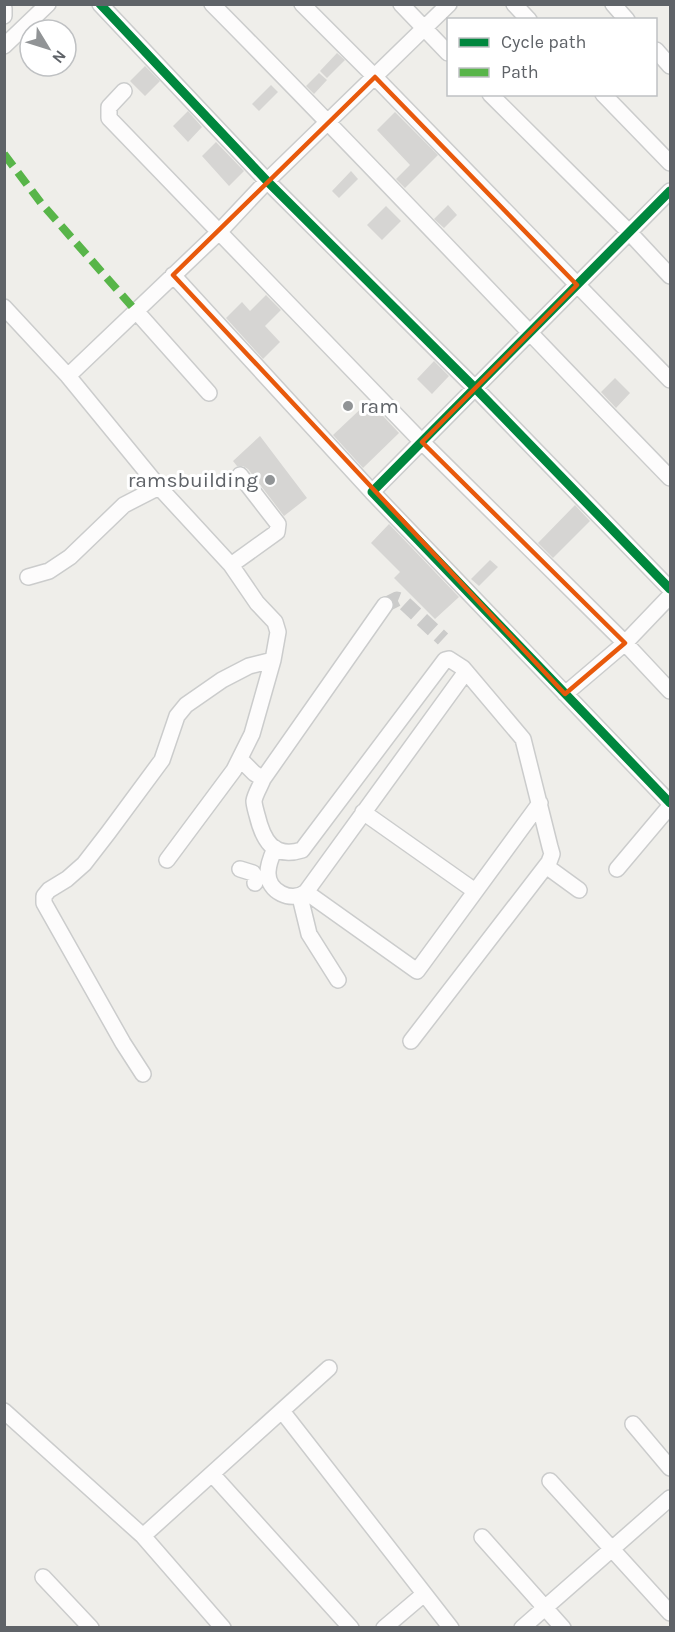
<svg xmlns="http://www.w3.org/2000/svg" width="675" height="1632" font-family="Karla,sans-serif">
	<rect width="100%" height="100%" fill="#efeeea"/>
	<path fill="#d6d5d3" d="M337 53 345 60 327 78 320 71Z
		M145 66 160 81 145 96 130 81Z
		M319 73 327 80 314 94 306 86Z
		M271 85 278 92 259 111 252 104Z
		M188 111 202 127 188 142 173 126Z
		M395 112 438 155 405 188 396 179 410 165 377 130Z
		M216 142 244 171 229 186 202 156Z
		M351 171 358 179 339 198 332 191Z
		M448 205 457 215 444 228 434 219Z
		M386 206 401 221 382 240 367 225Z
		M266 295 281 310 265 326 280 342 263 359 226 318 242 302 250 311Z
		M434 361 449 376 432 394 417 379Z
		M615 378 630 393 616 408 601 392Z
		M369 401 399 433 363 468 333 435Z
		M260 436 307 498 284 516 248 469 243 466H237L233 461Z
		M575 505 590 521 553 558 538 543Z
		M389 524 459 597 435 619 394 578 400 572 371 543Z
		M490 560 498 567 479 586 471 579Z"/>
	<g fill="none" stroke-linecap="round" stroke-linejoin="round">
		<path stroke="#cbcbca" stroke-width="15" stroke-dasharray="15 8" stroke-linecap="butt" d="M385 605 397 599 402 601 443 639"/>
		<g stroke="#cbcccc" stroke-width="18">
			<path id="minor" d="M100 4 267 181 475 388 670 589
				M212 4C367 160 517 321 670 478
				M302 4 375 77 670 380
				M401 4 448 53
				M514 4 529 20
				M613 4 627 20
				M4 8V16
				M4 46 48 4
				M656 50 670 66
				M124 91 109 107V118L422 442 625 643 670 691
				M490 94 629 232 670 276
				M603 94 670 163
				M670 191 372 492 670 803
				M173 275 372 492
				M4 307 68 376 159 487 231 565 257 603 275 622 278 632 273 660 252 734 234 770 167 860
				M136 311 209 393
				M68 376 220 231 267 181 449 4
				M231 565 277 532 278 524 240 475
				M28 577 49 571 70 557 124 505 159 487
				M565 694 625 643 670 596
				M240 759 254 773 263 779C261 785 255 794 254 801 254 805 256 811 257 815 263 840 273 859 302 850L445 660 449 659 463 668 523 739 550 847 552 854 549 862 411 1041
				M263 779 385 605
				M363 812 475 891
				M275 848C272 855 268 864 268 872 267 892 292 903 306 892L465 673
				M546 866 579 890
				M240 869 253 873 256 878 255 883
				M617 869 670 806
				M306 892 417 971 540 803
				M300 897 309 934 338 980
				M143 1074 123 1043 44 903V896L49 890 67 879 84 864 108 833 162 760 177 716 186 705 222 680 249 666 273 660
				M4 1411 143 1536 223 1628
				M282 1411 451 1628
				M633 1424 670 1468
				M212 1474 351 1628
				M550 1481 670 1613
				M143 1536 329 1368
				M482 1537 563 1628
				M43 1577 91 1628
				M384 1628 424 1594
				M522 1628 670 1498"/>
		</g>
		<use href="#minor" stroke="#fdfcfc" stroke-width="15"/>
		<path stroke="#58b549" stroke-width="8" stroke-dasharray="15 8" stroke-linecap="butt" d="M4 154 41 203 136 311"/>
		<g stroke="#fff" stroke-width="13">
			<path id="cycleway" d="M100 4 267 181 475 388 670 589
				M670 191 372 492 670 803"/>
		</g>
		<use href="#cycleway" stroke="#00873e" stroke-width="9"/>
	</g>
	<path fill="none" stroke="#e8590c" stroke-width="4.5" stroke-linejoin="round" d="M375 77 577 285 422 442 625 643 565 694 173 275Z"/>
	<g fill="#919496" stroke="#fff" stroke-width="2">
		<circle cx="348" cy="406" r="6"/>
		<circle cx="270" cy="480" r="6"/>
	</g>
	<g text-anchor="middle" stroke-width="6" stroke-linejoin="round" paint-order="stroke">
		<g font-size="21" fill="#5f6368" stroke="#fff" text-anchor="start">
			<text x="360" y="413">ram</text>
			<text x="258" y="487" text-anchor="end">ramsbuilding</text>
		</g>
	</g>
	<rect width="675" height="1632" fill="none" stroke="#5f6368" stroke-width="12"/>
	<rect x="447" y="18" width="210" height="78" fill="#ffffff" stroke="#bfc1c3" stroke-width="1.5"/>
	<rect x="459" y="38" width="30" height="9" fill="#00873e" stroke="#bfc1c3" stroke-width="1.5"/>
	<text x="501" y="48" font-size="18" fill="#5f6368">Cycle path</text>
	<rect x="459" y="68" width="30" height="9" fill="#58b549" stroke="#bfc1c3" stroke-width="1.5"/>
	<text x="501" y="78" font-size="18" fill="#5f6368">Path</text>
	<g transform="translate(48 48) rotate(128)"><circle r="28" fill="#ffffff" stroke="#bfc1c3" stroke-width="1.5"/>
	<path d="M0-4.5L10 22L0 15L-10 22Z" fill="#919496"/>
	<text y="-9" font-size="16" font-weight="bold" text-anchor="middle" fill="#5f6368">N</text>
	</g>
</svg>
